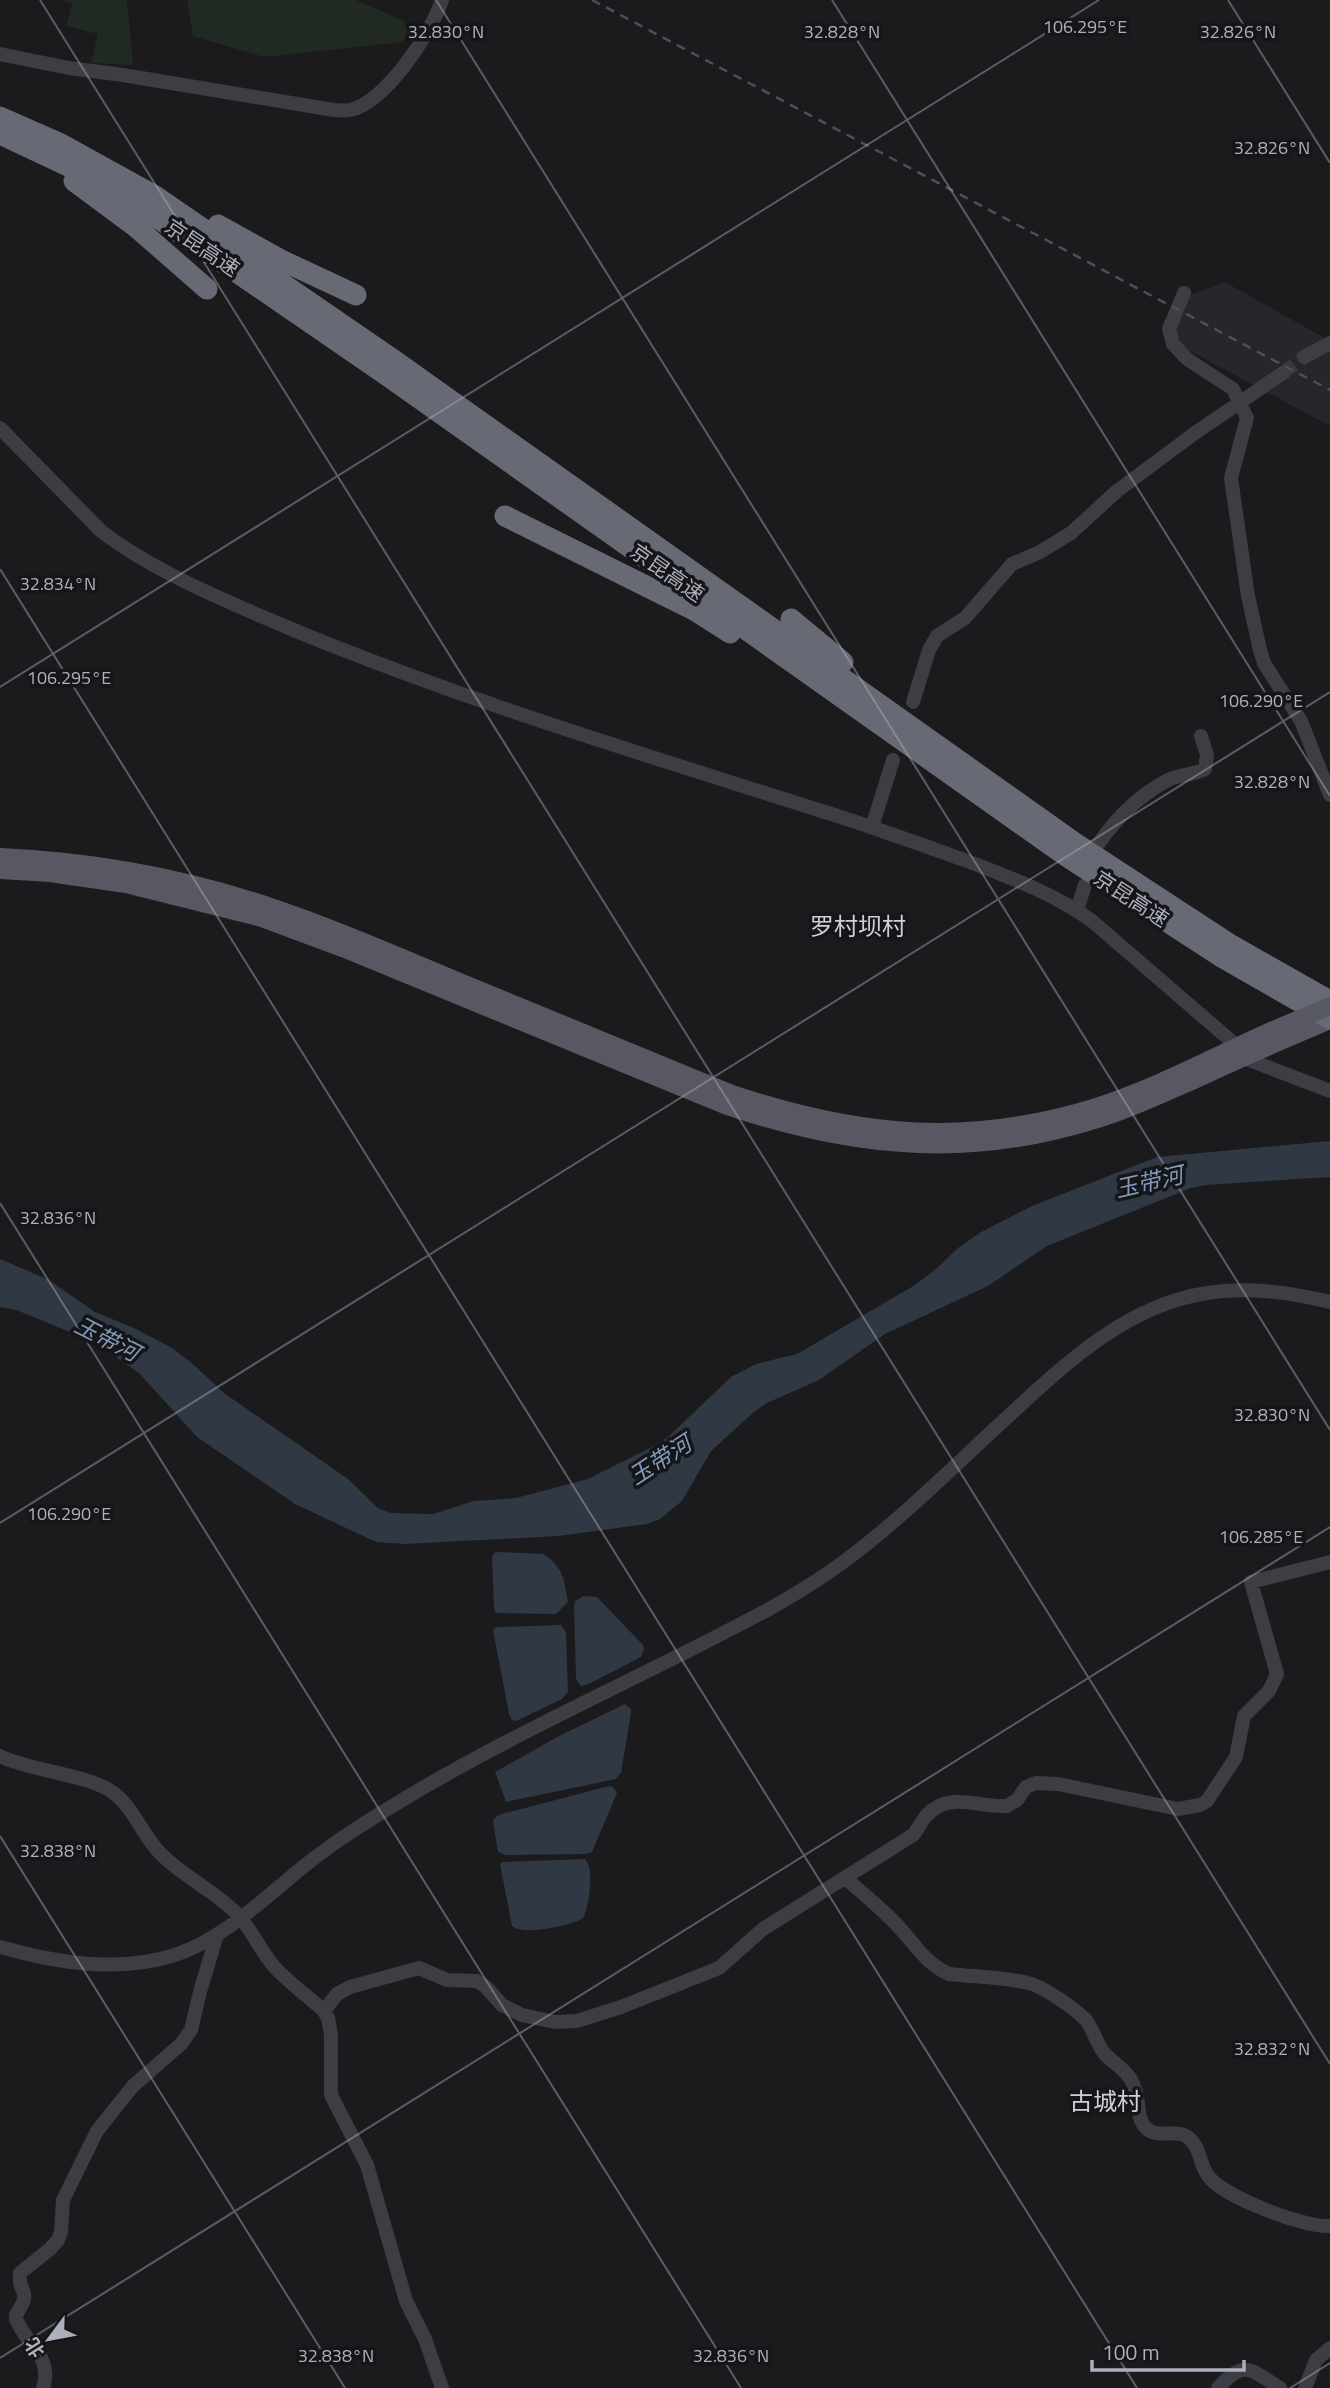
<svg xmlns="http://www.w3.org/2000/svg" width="1330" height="2388" font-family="'Titillium Web','Noto Sans SC',sans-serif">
	<rect width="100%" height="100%" fill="#1b1a1d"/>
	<path fill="#27262a" d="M1225 282 1330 341V426L1179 345 1174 327 1190 295Z"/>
	<path fill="#202922" d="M60 0H127L133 65 91 63 98 34 66 26 72 3Z
		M187 0H356L404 21C409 30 408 34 403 42L264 57 193 36Z"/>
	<path fill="#2f3843" d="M1330 1141V1177L1206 1185 1191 1188 1047 1246 988 1286 885 1334 819 1380 767 1403 755 1411 711 1451 682 1501 660 1519 647 1524 559 1536 405 1544 376 1542 295 1504 197 1437 140 1374 95 1342 16 1310 0 1307V1259L49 1280 95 1312 134 1328 172 1348 194 1365 224 1393 348 1479 378 1508 391 1513 433 1514 474 1501 516 1498 588 1479 658 1444 669 1436 731 1377 756 1364 797 1354 915 1285 937 1268 958 1248 981 1232 1032 1206 1157 1157Z
		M498 1552 544 1554C564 1569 564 1579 568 1602L556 1614 496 1613 494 1608 492 1558 494 1553Z
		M584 1596 597 1597 643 1645 644 1650 641 1657 589 1684 581 1686 576 1679 574 1606 575 1601Z
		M561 1625 566 1632 568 1692 562 1699 516 1721 512 1720 509 1714 493 1630 496 1627Z
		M625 1704 631 1709V1713L621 1773 616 1779 506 1802 495 1772 559 1736Z
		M609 1786 613 1787 617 1793 592 1852 585 1854 506 1855 498 1852 493 1821 498 1815Z
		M585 1859C595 1868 589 1907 583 1918 571 1926 523 1936 512 1926L500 1864 503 1862Z"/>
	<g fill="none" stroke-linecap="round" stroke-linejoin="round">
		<path stroke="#38383d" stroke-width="14" stroke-dasharray="14 7" stroke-linecap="butt" d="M1283 373 1304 357"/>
		<path stroke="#3d3d44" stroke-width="14" d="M0 54 69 68 123 75 334 110C339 110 345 111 350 110 385 103 432 32 442 0
			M1184 293 1169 329 1173 344 1187 359 1233 389 1247 418 1231 478 1248 596 1260 650 1264 663 1301 721 1330 795
			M1304 357 1330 343
			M0 428 101 531C155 573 237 606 301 633 472 703 649 756 825 812 873 827 920 844 967 861 1011 878 1053 893 1092 921L1237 1046
			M913 702 929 650 937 636 965 618 1012 564 1040 552 1071 533 1117 491 1195 433 1283 373
			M872 827 893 760
			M1099 843C1117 817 1140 795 1168 780 1180 774 1194 775 1205 769L1207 755 1201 736
			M1077 910 1085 885
			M1244 1058 1330 1091
			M0 1756C33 1772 90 1774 115 1794 134 1809 143 1836 160 1853 184 1878 216 1891 239 1916 252 1931 260 1949 272 1964 287 1982 307 1995 324 2011L328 2018 331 2035V2095L367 2165 406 2301 425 2339 442 2388
			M845 1878C860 1891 876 1904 890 1918 911 1937 922 1962 949 1974 975 1977 1003 1977 1028 1983 1043 1986 1075 2009 1086 2020 1094 2030 1096 2043 1104 2053 1112 2062 1123 2068 1130 2078 1142 2095 1134 2116 1146 2128 1157 2139 1174 2129 1186 2136 1202 2146 1198 2164 1209 2177 1224 2197 1305 2228 1330 2226
			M0 1947C56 1963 118 1973 175 1955 226 1938 266 1896 308 1863 338 1839 371 1819 404 1799 492 1746 586 1702 678 1656 735 1627 794 1599 846 1560 901 1519 951 1469 1002 1422 1062 1367 1123 1306 1207 1293 1248 1286 1291 1293 1330 1302
			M324 2011 337 1994 350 1987 419 1968 447 1980 477 1981 486 1987 502 2005 522 2015 555 2022 577 2021 621 2007 719 1968 763 1929 913 1835C918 1829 921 1822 926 1816 949 1790 979 1808 1007 1806L1017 1800 1026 1787 1036 1783 1058 1784 1178 1809 1200 1805 1207 1801 1236 1757 1244 1716 1269 1691 1277 1674 1251 1582 1330 1562
			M43 2388C53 2356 27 2346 16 2319V2315C34 2287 17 2296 20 2273L50 2249 58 2240 61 2232 63 2200 97 2131 133 2086 181 2044 191 2030 201 1988 217 1935
			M1218 2388C1245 2358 1251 2370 1280 2388
			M1305 2388 1316 2360 1330 2348"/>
		<path stroke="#575862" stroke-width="18" d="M0 857C90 861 180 877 265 905 334 928 400 957 467 985 555 1021 644 1058 732 1094 858 1136 967 1147 1096 1107 1156 1088 1213 1057 1271 1031
			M0 870 50 873 126 884 262 918 345 949 727 1106C855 1149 971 1160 1101 1118 1133 1108 1164 1093 1194 1080 1239 1059 1285 1039 1330 1020"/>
		<path stroke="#676974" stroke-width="21" d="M0 117 59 143 155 196 395 361 1075 843 1231 945 1330 1001
			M0 134 87 175 146 210 385 374 1066 856 1223 958 1330 1019
			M74 181 136 227 207 289
			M218 225 281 260 356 295
			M505 516 694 610 730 633
			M791 619 843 662"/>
		<path stroke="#4e4f58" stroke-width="2.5" stroke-dasharray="9 7" stroke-linecap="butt" d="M592 0 1330 390"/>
		<path stroke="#575862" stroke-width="18" d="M1271 1031 1330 1006"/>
	</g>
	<path fill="none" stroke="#acb0bd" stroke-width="2" stroke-opacity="0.45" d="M40 0 1330 2064M436 0 1330 1430M832 0 1330 796M1228 0 1330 163M0 569 1137 2388M0 687 1099 0M0 1203 741 2388M0 1523 1330 692M0 1836 345 2388M0 2358 1330 1527M1290 2388 1330 2363"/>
	<g text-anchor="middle" stroke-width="7" stroke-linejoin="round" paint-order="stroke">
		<g font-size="21" fill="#acb0bd" stroke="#161518">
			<text transform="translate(202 248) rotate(34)" y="7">京昆高速</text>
			<text transform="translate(667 573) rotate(35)" y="7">京昆高速</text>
			<text transform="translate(1131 899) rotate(33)" y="7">京昆高速</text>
		</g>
		<g font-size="23" font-style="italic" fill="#8299ba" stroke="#161518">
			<text transform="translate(1149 1182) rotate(-13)" y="8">玉带河</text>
			<text transform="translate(107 1339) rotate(27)" y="8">玉带河</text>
			<text transform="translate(660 1460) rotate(-33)" y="8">玉带河</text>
		</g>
		<g font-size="24" fill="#cecfd9" stroke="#161518">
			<text x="858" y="935">罗村坝村</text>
			<text x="1105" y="2110">古城村</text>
		</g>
	</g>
	<g font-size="18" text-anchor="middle" fill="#acb0bd" stroke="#161518" stroke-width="7" stroke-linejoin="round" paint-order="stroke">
		<text x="1085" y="33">106.295°E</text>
		<text x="842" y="38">32.828°N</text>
		<text x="446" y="38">32.830°N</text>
		<text x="1238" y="38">32.826°N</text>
		<text x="1272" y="154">32.826°N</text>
		<text x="58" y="590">32.834°N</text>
		<text x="69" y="684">106.295°E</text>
		<text x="1261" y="707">106.290°E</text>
		<text x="1272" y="788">32.828°N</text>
		<text x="58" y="1224">32.836°N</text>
		<text x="1272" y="1421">32.830°N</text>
		<text x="69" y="1520">106.290°E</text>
		<text x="1261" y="1543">106.285°E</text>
		<text x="58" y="1857">32.838°N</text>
		<text x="1272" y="2055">32.832°N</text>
		<text x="336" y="2362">32.838°N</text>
		<text x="731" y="2362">32.836°N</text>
	</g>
	<g transform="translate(49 2339) rotate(238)" stroke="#161518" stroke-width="5" paint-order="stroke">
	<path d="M0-5L12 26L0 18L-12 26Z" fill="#acb0bd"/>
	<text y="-10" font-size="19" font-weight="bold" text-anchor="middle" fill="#acb0bd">北</text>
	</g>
	<path d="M1092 2360v10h152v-10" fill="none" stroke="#acb0bd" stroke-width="3.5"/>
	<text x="1102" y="2360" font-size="21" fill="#acb0bd" stroke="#161518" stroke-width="5" paint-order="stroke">100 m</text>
</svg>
